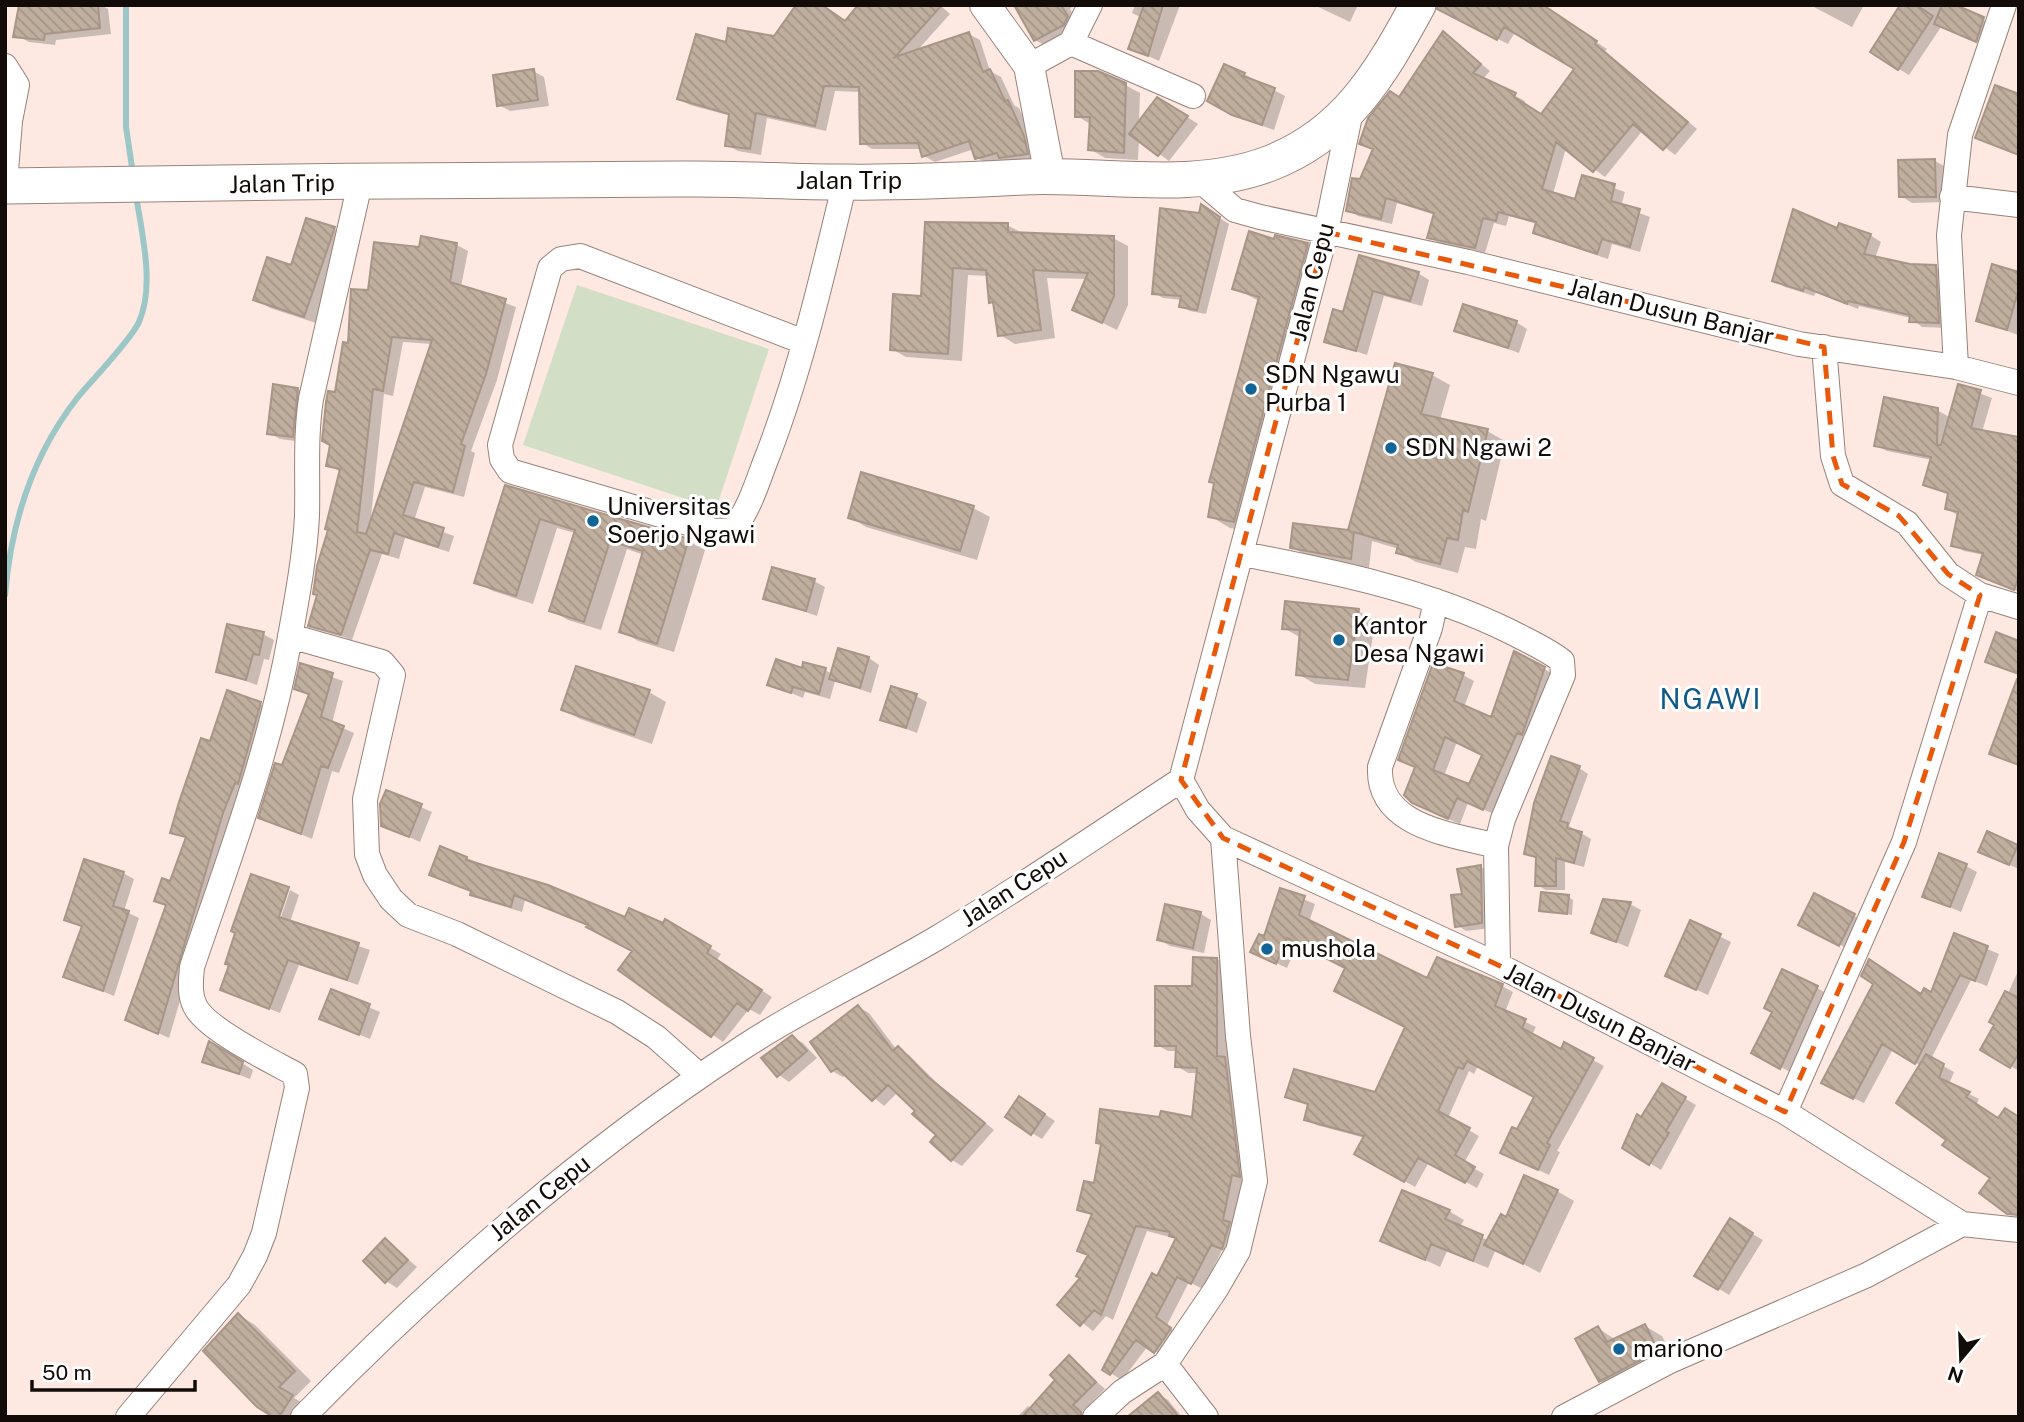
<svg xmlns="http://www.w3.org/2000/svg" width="2024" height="1422" font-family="'Public Sans',sans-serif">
	<defs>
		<pattern id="building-back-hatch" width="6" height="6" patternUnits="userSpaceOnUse" patternTransform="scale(1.75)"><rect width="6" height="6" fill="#c0af9f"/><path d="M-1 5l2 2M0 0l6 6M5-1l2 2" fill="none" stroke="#a49587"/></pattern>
	</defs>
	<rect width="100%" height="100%" fill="#fde9e2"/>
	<path fill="#d2dfc6" d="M577 285 769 349 716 509 523 445Z"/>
	<path fill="#0003" fill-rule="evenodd" d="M20 5H101L108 9 111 34 56 40 55 45 29 42 18 36Z
		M940 5 950 14 916 52 969 34 980 40 990 71 1001 77 1014 105 1019 108 1035 143 1038 159 1012 163 1006 160 988 164 977 158 974 149 935 162 924 156 921 149H872L861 142V92L835 91 826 131 767 118 761 155 738 151 727 145 731 116 690 105 679 99 727 45Z
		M1016 5H1073L1070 9 1078 23 1046 46 1035 40Z
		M1135 5H1180L1159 61 1131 48 1142 18 1132 13Z
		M1314 5H1358L1350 22Z
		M1540 5 1607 49 1605 51 1697 129 1675 155 1643 130 1605 177 1566 148 1553 194 1577 202 1583 177 1625 192 1621 206 1650 217 1640 252 1612 244 1608 259 1546 238 1535 232 1537 224 1509 216 1506 226 1494 223 1485 253 1439 243 1429 237 1435 215 1397 203 1392 224 1358 216 1348 210 1375 150 1361 143 1399 99 1443 33 1490 71 1483 79 1525 101 1524 104 1542 116 1576 69 1515 32 1508 44 1465 22Z
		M1810 5H1864L1852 27Z
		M1903 5H1964L1962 10 1994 25 1987 46 1941 27 1909 75 1899 69Z
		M533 71 544 77 549 106 510 111 499 105Z
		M1244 74 1285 96 1274 130 1245 120 1209 100Z
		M1125 85 1140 93 1139 123 1169 105 1198 124 1169 161 1139 139 1138 160 1105 158 1090 149 1092 125 1077 116Z
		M1935 161 1946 167 1947 202 1912 203 1901 196Z
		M1202 207 1229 224 1206 314 1190 311 1181 306 1182 300 1163 298 1154 293Z
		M926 224 1007 225 1022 233 1113 238 1128 246V305L1117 330 1074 309 1087 279 1047 278 1055 338 1015 344 1000 335 995 305 990 302 988 276 968 275 962 361 906 357 892 349 923 298Z
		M334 229 349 237 319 324 270 308 255 299Z
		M1838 230 1870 235 1881 242 1875 258 1935 267 1946 273 1949 328 1922 327 1911 318 1859 306 1858 309 1816 292 1814 296 1785 287 1774 280Z
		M423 238 457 245 468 251 461 287 516 307 497 380 471 451 475 453 464 497 425 487 414 521 454 536 449 552 405 538 399 559 382 554 352 640 310 625 318 595 341 472 328 465 336 394 349 345 369 292 420 249ZM403 342 432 344 370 526 384 394 393 396Z
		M1275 241 1307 244 1327 256 1254 532 1230 528 1210 516 1259 301 1234 288Z
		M1360 257 1418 273 1429 280 1422 306 1384 296 1367 355 1326 341 1344 314Z
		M2019 273 2018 335 1978 320Z
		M1516 322 1527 329 1519 353 1456 331Z
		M1432 375 1450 385 1440 420 1487 431 1505 441 1486 521 1481 519 1476 549 1465 547 1458 573 1416 562 1398 552 1399 549 1372 541 1369 568 1310 558 1292 547 1349 532Z
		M1960 386 1992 398 1982 432 2019 439V592L1979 574 1984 555 1964 551 1953 545 1959 516 1947 509 1950 495 1925 485 1932 460 1887 451 1876 445 1937 410 1951 418Z
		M298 389 309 396 303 442 280 439 269 433Z
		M506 487 688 541 705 550 674 652 638 641 621 631 644 555 627 549 601 630 568 620 551 610 575 533 557 528 533 604 493 591 476 582Z
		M973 508 990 517 977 560 866 527 850 517Z
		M814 581 825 587 817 616 765 598Z
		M1358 611 1375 621 1365 688 1315 684 1298 674 1301 638 1284 628Z
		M263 634 274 640 269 660 264 659 257 685 218 671Z
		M869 658 879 665 871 693 835 681 830 699 805 692 803 698 769 684 803 670H825L832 674Z
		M301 666 343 681 332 723 354 733 339 773 332 771 312 839 261 817 310 696 296 689Z
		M1544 669 1555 675 1494 814 1468 803 1460 824 1427 810 1417 768 1400 760 1463 675 1474 681 1464 707 1492 719ZM1457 742 1484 755 1470 786 1444 776Z
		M649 692 666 702 652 744 580 719 563 710Z
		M916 696 927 702 917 733 882 720Z
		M260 704 271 710 234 819 169 1038 127 1019 167 907 156 900 171 883 187 839 172 832 211 743Z
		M1579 768 1588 774 1569 826 1591 839 1584 867 1565 862V890H1546L1537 885V859L1526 853Z
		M387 792 432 812 420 842 383 825Z
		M1988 833 2019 847V869L1991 857Z
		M467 858 626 919 664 925 666 922 721 954 716 961 772 997 760 1015 749 1009 723 1042 620 970 635 951 589 925 525 900 522 912 483 900 473 892 431 874Z
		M1966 866 1977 872 1961 912 1924 896Z
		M1481 867 1490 872 1491 928 1466 931 1457 925 1464 895 1459 871Z
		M123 873 134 879 124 911 139 918 114 996 66 976 83 928 66 920Z
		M290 890 299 895 290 922 370 950 358 985 299 965 280 1013 222 990 275 925 278 926Z
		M1281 890 1315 904 1309 922 1428 980 1438 959 1502 986 1513 992 1505 1012 1536 1027 1532 1035 1561 1051 1565 1045 1604 1066 1557 1151 1560 1152 1549 1175 1512 1158 1517 1132 1536 1096 1478 1066 1474 1074 1469 1071 1448 1118 1479 1136 1464 1163 1484 1174 1477 1188 1429 1162 1415 1187 1356 1154 1365 1138 1316 1125 1306 1119 1309 1106 1287 1096 1376 1094 1407 1027 1347 968 1298 943 1287 968 1263 957 1265 938Z
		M1814 895 1865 922 1851 950 1811 931Z
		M1569 897 1573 900 1572 915 1541 910Z
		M1630 904 1641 910 1628 947 1593 933Z
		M1201 914 1211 920 1204 953 1170 946 1159 939Z
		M1691 922 1731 942 1708 995 1667 976Z
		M1955 935 1999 954 1987 986 1971 980 1931 1059 1954 1072 1949 1084 1979 1099 1976 1105 1999 1120 2019 1118V1218L2008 1212 1992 1177 1948 1140 1921 1066 1893 1049 1864 1103 1834 1089 1922 996 1932 994Z
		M1217 959 1228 966V1060L1236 1065 1250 1182 1234 1254 1222 1250 1203 1289 1189 1282 1167 1325 1182 1336 1166 1358 1148 1346 1122 1380 1104 1369 1177 1239 1147 1231 1113 1320 1106 1316 1093 1331 1059 1305 1083 1278 1090 1256 1079 1250 1093 1216 1079 1209 1096 1186 1103 1145 1098 1142 1161 1119H1194L1199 1073H1188L1177 1066 1178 1051H1168L1157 1045 1193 988Z
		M2019 969V1071L1982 1050Z
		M1817 988 1828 994 1792 1073 1753 1052Z
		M332 992 380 1012 370 1039 321 1019Z
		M858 1007 869 1013 897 1050 909 1055 939 1085 994 1130 962 1166 952 1160 938 1135 898 1092 884 1106 846 1074 843 1077 832 1071Z
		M792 1037 803 1043 817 1058 789 1082 779 1075Z
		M220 1049 253 1070 250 1079 204 1061Z
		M1662 1085 1696 1105 1661 1170 1624 1147Z
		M1031 1105 1055 1121 1042 1139 1032 1133Z
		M1557 1191 1574 1201 1540 1273 1496 1249 1488 1268 1447 1251 1440 1267 1382 1240 1403 1192 1449 1211 1464 1220 1460 1227 1489 1241 1507 1219Z
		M1730 1221 1763 1240 1729 1295 1697 1275Z
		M386 1240 417 1267 397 1288 386 1281Z
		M239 1315 255 1325 311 1381 294 1398 308 1406 302 1417H276Z
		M1645 1326 1662 1336 1674 1360 1617 1390 1600 1381 1598 1328 1616 1340Z
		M1069 1357 1105 1389 1082 1412 1086 1417H1017L1028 1406 1032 1409 1058 1380Z
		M1158 1394 1168 1400 1182 1417H1126Z"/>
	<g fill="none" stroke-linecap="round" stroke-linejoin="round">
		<path stroke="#9dc7c6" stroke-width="6" d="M126 5V127L133 174
			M5 595C11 523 33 454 78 397 92 380 131 340 139 322 155 285 142 235 136 195"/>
	</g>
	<path fill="url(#building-back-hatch)" stroke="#a79687" stroke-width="2" fill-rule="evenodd" d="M19 5H98L100 28 45 34 44 40 13 37Z
		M796 5H822L845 21 858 5H942L895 57 969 32 983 72 990 69 1005 101 1008 100 1024 136 1028 154 999 158 997 153 975 159 969 141 922 157 918 143 860 144 859 87 824 86 815 126 756 113 750 149 725 146 729 114 677 99 696 34 726 42 728 28 774 36Z
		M1014 5H1061L1068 16 1064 25 1034 41Z
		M1144 5H1163L1148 56 1128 49Z
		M1438 5H1543L1597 41 1595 44 1688 122 1663 150 1633 124 1593 172 1556 142 1542 189 1575 199 1582 175 1615 184 1611 201 1640 209 1630 247 1602 239 1597 254 1533 233 1536 222 1498 212 1496 221 1483 218 1475 248 1427 238 1434 213 1386 198 1381 219 1346 211 1352 178 1360 179 1373 149 1359 144 1368 118 1390 91 1399 97 1443 31 1481 64 1473 73 1516 93 1514 97 1541 114 1574 69 1504 27 1497 40 1437 9Z
		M1900 5H1916L1933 16 1898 70 1870 52Z
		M1942 5H1956L1984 17 1976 42 1934 24Z
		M1224 64 1245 73 1243 76 1275 88 1262 125 1232 115 1207 101Z
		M534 69 538 100 497 106 493 75Z
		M1075 71H1098L1126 83 1124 153 1088 150 1090 117H1075Z
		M1995 85 2019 94V155L1975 138Z
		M1157 97 1188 116 1158 156 1129 134Z
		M1935 159 1936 197H1899L1898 160Z
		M1201 204 1220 217 1197 310 1179 307 1181 296 1152 294 1160 208 1199 213Z
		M1793 209 1837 228 1839 223 1871 234 1864 254 1910 264 1936 265 1939 323 1909 322 1910 315 1848 301 1847 304 1804 287 1803 291 1772 281Z
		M306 218 335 227 304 317 253 300 267 257 291 265Z
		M925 222 1008 223V232L1114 236V296L1102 323 1072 310 1088 273 1033 270 1041 330 998 336 993 302 989 303 986 270 953 268 948 354 890 350 893 294 921 296Z
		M1249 231 1274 239 1275 235 1308 243 1234 522 1208 517 1214 483 1209 482 1259 297 1232 289Z
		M421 236 457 243 450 282 506 299 486 374 461 444 465 446 453 492 414 482 403 515 444 528 438 547 394 533 388 554 370 550 341 635 308 626 317 595 313 594 317 566 328 530 325 529 340 469 326 466 330 445 322 441 326 402 328 391 335 392 343 342 348 343 351 289 368 290 374 242 419 247ZM392 337 432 340 366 534 357 532 373 389 383 391Z
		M1359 255 1419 272 1410 301 1373 291 1356 351 1324 342 1333 309 1343 312Z
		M1992 264 2019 272V288L2007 330 1976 321Z
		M1463 304 1517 321 1508 348 1454 331Z
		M1395 363 1433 373 1421 414 1488 429 1468 512 1463 510 1458 540 1447 538 1440 564 1396 553 1398 545 1354 532 1351 559 1290 548 1293 523 1348 530Z
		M273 384 298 388 293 437 267 434Z
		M1958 384 1981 390 1971 428 2019 437V576L2014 590 1976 575 1983 553 1951 546 1958 512 1945 509 1948 493 1923 485 1931 457 1874 446 1884 397 1938 408 1937 445H1941Z
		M861 472 974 506 960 551 848 518Z
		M505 485 689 539 657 644 619 632 643 551 610 541 584 622 549 611 575 530 540 519 516 596 474 583Z
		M772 567 815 579 806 611 763 599Z
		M1285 601 1359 609 1348 680 1296 675 1300 630 1282 629Z
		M227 624 264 632 259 655 253 654 246 680 216 672Z
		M1996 632 2019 641V674L1985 662Z
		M838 648 869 657 860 688 829 679Z
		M1514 651 1545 667 1522 735 1517 733 1483 810 1457 798 1448 819 1412 803 1404 795 1415 767 1398 760 1433 663 1464 673 1454 701 1491 717ZM1445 737 1482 755 1469 784 1433 770Z
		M776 659 802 668 803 662 826 668 819 694 793 687 791 693 767 685Z
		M300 663 333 673 321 717 344 726 328 768 321 766 301 834 258 818 275 763 282 765 309 694 294 689Z
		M576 666 650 690 634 735 561 710Z
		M2017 679H2019V765L1989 754Z
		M891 686 917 694 906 728 880 720Z
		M227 690 261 702 238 784 235 783 223 813 158 1034 125 1020 166 905 154 901 162 878 170 881 186 837 170 833 179 802 201 738 210 741Z
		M1551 756 1580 766 1560 821 1568 823 1567 828 1582 832 1574 863 1556 858V886H1535L1536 857 1524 854 1534 803Z
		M386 790 422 804 409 837 381 826 380 804Z
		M1987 831 2018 845 2009 865 1978 852Z
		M440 846 467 857 466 860 548 885 625 917 629 908 663 923 665 919 711 946 707 953 762 990 748 1011 737 1003 711 1037 618 970 632 951 586 927 588 925 514 895 511 907 470 895 471 891 429 875Z
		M1939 853 1967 864 1950 907 1922 897Z
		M84 859 124 872 113 906 129 911 103 991 63 977 82 926 64 920Z
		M1481 865 1482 923 1455 927 1451 895 1462 894 1457 869Z
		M251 874 289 887 279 917 359 943 347 980 288 960 269 1009 220 990 229 965 225 964 235 933 231 931Z
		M1280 888 1305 896 1299 915 1427 978 1437 957 1503 984 1495 1006 1526 1019 1522 1028 1561 1049 1564 1042 1594 1058 1547 1143 1550 1145 1538 1170 1500 1153 1512 1127 1517 1129 1534 1097 1467 1061 1463 1069 1458 1067 1438 1111 1470 1128 1455 1155 1475 1167 1465 1183 1418 1158 1404 1182 1354 1154 1364 1136 1304 1120 1308 1104 1285 1097 1294 1069 1375 1092 1405 1027 1334 991 1345 968 1287 938 1276 964 1250 952 1259 934 1264 936Z
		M1541 892 1569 895 1567 914 1539 911Z
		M1814 893 1855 914 1839 946 1798 925Z
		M1603 899 1631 902 1616 942 1591 933Z
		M1165 904 1201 912 1193 948 1157 940Z
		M1690 920 1721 934 1696 990 1665 976Z
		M1954 933 1988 946 1975 981 1960 975 1915 1064 1882 1044 1853 1099 1821 1083 1873 984 1861 976 1869 959 1921 994 1924 988 1931 992Z
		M1193 957 1217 958V1056L1225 1057 1240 1177 1232 1175 1223 1220 1230 1222 1222 1249 1211 1245 1191 1284 1177 1277 1156 1317 1171 1328 1154 1353 1136 1340 1110 1375 1102 1370 1152 1273 1157 1276 1176 1238 1169 1236 1170 1232 1136 1226 1101 1315 1094 1310 1080 1326 1057 1305 1080 1278 1076 1276 1088 1255 1077 1251 1092 1214 1077 1210 1084 1181 1094 1183 1101 1144 1096 1143 1100 1109 1159 1117 1161 1111 1192 1117 1197 1068 1175 1067 1176 1046H1155V986H1192Z
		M1782 969 1818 986 1780 1069 1751 1053 1772 1012 1764 1008Z
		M331 989 370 1004 359 1035 319 1019Z
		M2005 991 2019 998V1053L2010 1068 1980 1050 1994 1025 1989 1022Z
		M858 1005 893 1051 898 1046 928 1077 985 1123 951 1161 930 1142 936 1135 912 1114 915 1111 888 1085 872 1101 837 1068 831 1072 810 1042Z
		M792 1035 807 1051 777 1077 761 1058Z
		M209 1041 243 1062 239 1074 202 1062Z
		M1926 1054 1944 1064 1939 1078 1970 1092 1966 1097 1998 1118 2005 1108 2019 1117V1215L2007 1214 1979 1193 1990 1178 1942 1145 1946 1140 1896 1103Z
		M1662 1083 1686 1097 1666 1131 1669 1133 1649 1165 1622 1148 1637 1114 1641 1117Z
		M1019 1096 1045 1114 1031 1135 1005 1117Z
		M1524 1175 1558 1190 1523 1264 1484 1245 1501 1214 1506 1217Z
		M1402 1190 1450 1210 1445 1219 1483 1235 1473 1261 1431 1244 1425 1260 1380 1241Z
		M1730 1218 1753 1233 1718 1290 1694 1276Z
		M385 1238 408 1260 385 1283 363 1261Z
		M238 1313 295 1371 279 1387 293 1395 279 1417H273L257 1407 203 1351Z
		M1645 1324 1658 1351 1599 1382 1575 1339 1598 1326 1607 1342Z
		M1069 1355 1096 1382 1073 1405 1081 1412V1417H1022L1055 1380 1050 1375Z
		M1158 1392 1179 1417H1127Z"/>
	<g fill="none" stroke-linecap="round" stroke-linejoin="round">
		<g stroke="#988279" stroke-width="26">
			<path id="minor" d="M1071 43 1193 96
				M5 66 17 85 10 121 5 184
				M1029 66 1071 43 1090 5
				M1196 177 1235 210 1260 217 1468 262 1799 344 1956 367 2019 383
				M1952 197 2019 205
				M804 342 580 256 561 259 550 268 500 445 502 459 510 471 715 531 733 530C751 507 758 479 769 452 802 365 823 273 845 182
				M1824 347 1833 456 1842 484 1907 523 1948 574 1980 595 2019 607
				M1956 367 1949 235 1960 135 2004 5
				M1243 554C1335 572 1426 590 1511 632 1528 641 1547 649 1562 661L1563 675 1503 819 1496 846 1498 965
				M1436 601 1430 628 1380 767C1377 827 1451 834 1496 846
				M290 636 382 662 393 675 365 799 367 854 375 875 391 899 408 915 457 934 617 1012 656 1037 700 1076
				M1223 838 1498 965 1785 1112 1962 1224 2019 1230
				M1785 1112 1904 842 1980 595
				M1165 1364 1206 1417
				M128 1417 239 1285 255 1256 264 1233 297 1088 295 1074C271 1061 206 1029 195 1006 189 994 191 980 192 967 229 858 270 751 290 637 297 598 305 555 307 516 308 476 305 438 311 399L360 183
				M303 1417C437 1280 581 1153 742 1048 804 1007 873 976 937 938 1020 888 1100 833 1181 780L1326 232 1351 111
				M1095 1417 1122 1392 1165 1364 1216 1289 1238 1251 1255 1181 1238 1036 1223 838 1198 810 1181 780
				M1564 1417 1670 1361 1867 1275 1962 1224"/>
		</g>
		<g stroke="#988279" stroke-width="32">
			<path id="major" d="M985 5 1029 66 1050 176"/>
		</g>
		<g stroke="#988279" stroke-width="37">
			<path id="highway" d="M5 186C230 182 454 180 679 179 734 178 788 182 843 182 903 183 963 180 1023 177 1103 173 1190 193 1268 164 1345 135 1380 75 1418 5"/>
		</g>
		<use href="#minor" stroke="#fff" stroke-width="24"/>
		<use href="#major" stroke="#fff" stroke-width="30"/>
		<use href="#highway" stroke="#fff" stroke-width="35"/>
	</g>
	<path fill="none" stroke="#e8590c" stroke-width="5" stroke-dasharray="14 9" stroke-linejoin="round" d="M1326 232 1824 347 1833 456 1842 484 1899 516 1948 574 1980 595 1904 842 1785 1112 1498 965 1223 838 1181 780Z"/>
	<g fill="#116496" stroke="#fff" stroke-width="2.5">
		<circle cx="1251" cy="389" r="7"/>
		<circle cx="1391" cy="448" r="7"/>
		<circle cx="593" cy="521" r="7"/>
		<circle cx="1339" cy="640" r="7"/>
		<circle cx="1267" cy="949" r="7"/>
		<circle cx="1619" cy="1349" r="7"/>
	</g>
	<g text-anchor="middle" stroke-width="6" stroke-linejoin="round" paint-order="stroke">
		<g font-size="24" fill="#120b08" stroke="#fff">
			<text x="849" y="189">Jalan Trip</text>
			<text transform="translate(282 184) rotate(-1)" y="8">Jalan Trip</text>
			<text transform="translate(1312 282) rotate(-76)" y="8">Jalan Cepu</text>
			<text transform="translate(1671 312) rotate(14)" y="8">Jalan Dusun Banjar</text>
			<text transform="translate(1014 888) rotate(-33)" y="8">Jalan Cepu</text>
			<text transform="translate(1600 1018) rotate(27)" y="8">Jalan Dusun Banjar</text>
			<text transform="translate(540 1198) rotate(-39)" y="8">Jalan Cepu</text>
		</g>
		<g font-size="24" fill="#120b08" stroke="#fff" text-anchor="start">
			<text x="1265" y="383">SDN Ngawu<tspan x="1265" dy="28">Purba 1</tspan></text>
			<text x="1405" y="456">SDN Ngawi 2</text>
			<text x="607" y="515">Universitas<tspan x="607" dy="28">Soerjo Ngawi</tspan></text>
			<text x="1353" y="634">Kantor<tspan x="1353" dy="28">Desa Ngawi</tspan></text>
			<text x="1281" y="957">mushola</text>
			<text x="1633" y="1357">mariono</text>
		</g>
		<g font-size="28" letter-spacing="2" fill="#0f5a87" stroke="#fff">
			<text x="1711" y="709">NGAWI</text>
		</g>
	</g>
	<rect width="2024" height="1422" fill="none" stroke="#120b08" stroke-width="14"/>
	<g transform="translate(1961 1359) rotate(199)" stroke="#ffffff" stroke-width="5" paint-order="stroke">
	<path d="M0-5L12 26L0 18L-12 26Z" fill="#120b08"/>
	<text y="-10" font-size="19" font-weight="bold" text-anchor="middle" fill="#120b08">N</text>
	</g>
	<path d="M32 1380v10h163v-10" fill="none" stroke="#120b08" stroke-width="3.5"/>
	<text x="42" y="1380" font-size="21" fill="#120b08" stroke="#ffffff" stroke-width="5" paint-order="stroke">50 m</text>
</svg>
